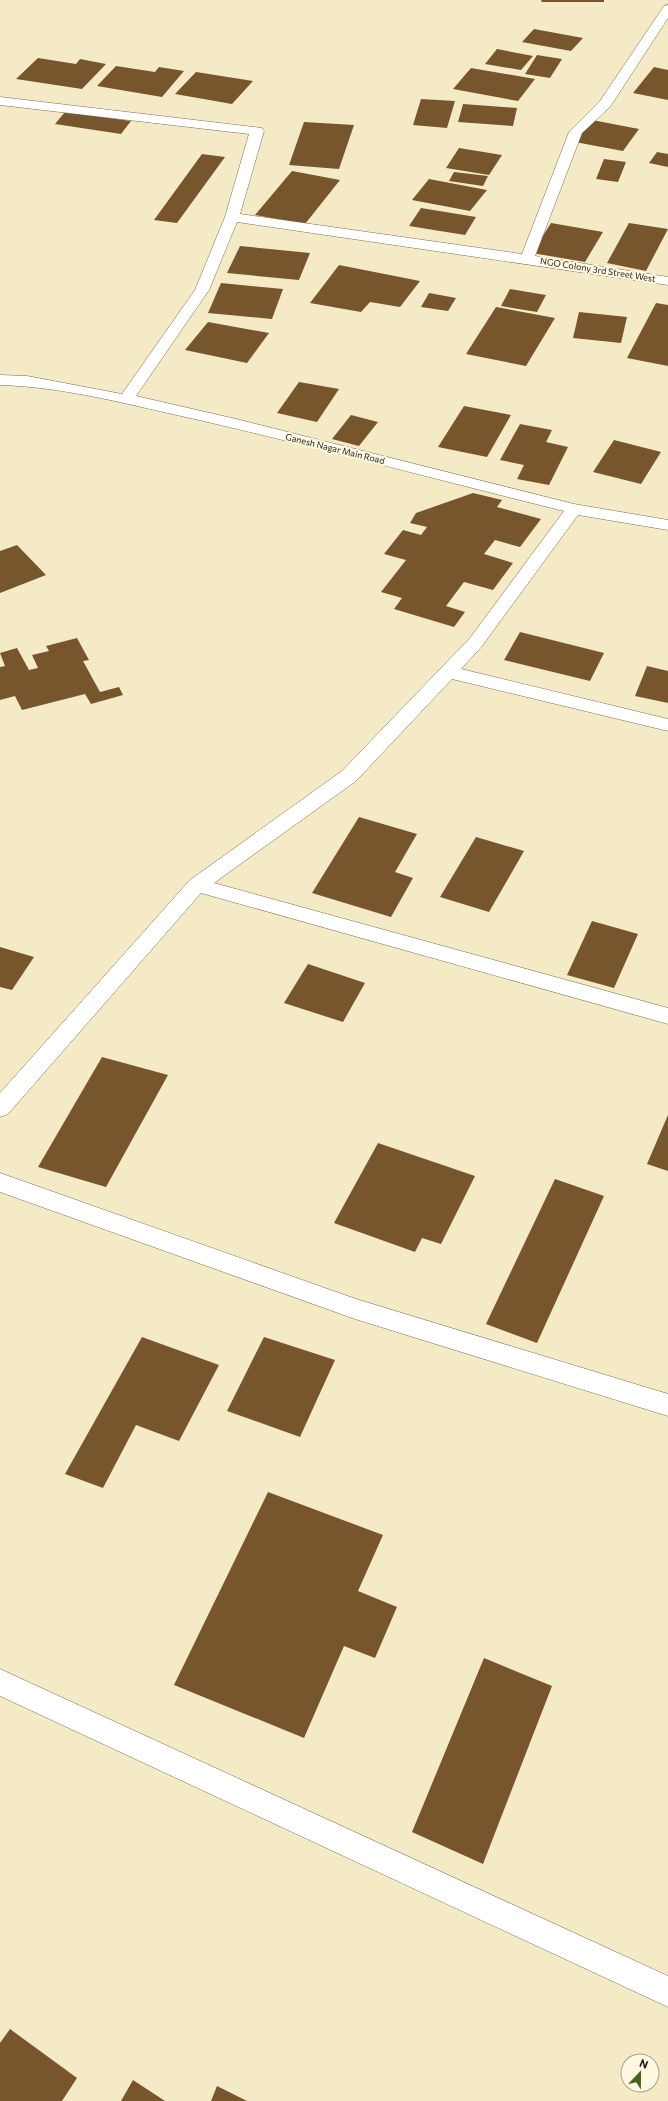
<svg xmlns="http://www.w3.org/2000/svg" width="668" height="2101" font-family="Commissioner,sans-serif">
	<rect width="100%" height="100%" fill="#f5eac6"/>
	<path fill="#77562d" d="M541 0H604V2H542Z
		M534 29 583 38 571 51 522 42Z
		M497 49 533 56 521 70 485 64Z
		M537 55 562 59 550 78 525 74Z
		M38 58 76 64 80 59 106 64 82 89 16 79Z
		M116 66 155 72 159 67 184 71 162 97 97 86Z
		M654 67 668 70V100L633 93Z
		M471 68 535 79 518 101 453 89Z
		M196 72 253 81 232 104 175 94Z
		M421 99 455 101 447 128 413 125Z
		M463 104 517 108 513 126 458 122Z
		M65 112 131 121 121 134 55 124Z
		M592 120 639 129 623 151 575 142Z
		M304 122 354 125 339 169 289 165Z
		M459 148 502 155 489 175 446 168Z
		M657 152 668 154V167L649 163Z
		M202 154 225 157 177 223 154 220Z
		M604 159 626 162 618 182 596 179Z
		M292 171 340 180 305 224 255 215Z
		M454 172 488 176 483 186 449 181Z
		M429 179 487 190 470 211 412 200Z
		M421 208 476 217 465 235 409 226Z
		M551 223 603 232 585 262 532 253Z
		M629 223 668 229 646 271 607 263Z
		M240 246 310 253 299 280 227 273Z
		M339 265 420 281 400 307 370 302 361 312 310 303Z
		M221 283 283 289 272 319 208 313Z
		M510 289 546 295 537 312 501 306Z
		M429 293 456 298 448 311 421 307Z
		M656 303 668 305V366L627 358Z
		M496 307 555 318 526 366 466 354Z
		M579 312 627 317 621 343 573 338Z
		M208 322 269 333 247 363 185 350Z
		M299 382 339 389 317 422 277 413Z
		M464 406 511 415 487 457 438 447Z
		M351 415 378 422 359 446 332 439Z
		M520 424 552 430 546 442 568 447 549 485 517 479 524 465 500 460Z
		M614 440 661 452 641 484 593 472Z
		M473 493 502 500 497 507 541 519 520 547 495 540 484 554 513 563 493 590 464 582 446 606 465 612 454 627 394 609 402 598 381 592 406 560 384 554 403 530 421 535 427 527 410 523 416 513Z
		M17 545 46 575 0 593V551Z
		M520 632 604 653 590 681 504 660Z
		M77 638 89 660 83 661 100 692 119 687 123 695 91 704 85 694 22 710 15 696 0 700V667L5 666 0 653 17 648 29 670 38 668 32 655 49 651 46 646Z
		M647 666 668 671V703L635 696Z
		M359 817 417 834 395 872 413 878 391 917 312 893Z
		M476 837 524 851 489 912 440 897Z
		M592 921 638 934 614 988 567 975Z
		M0 947 34 957 12 990 0 987Z
		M308 964 365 983 343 1022 284 1003Z
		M102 1057 168 1075 106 1187 38 1167Z
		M668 1115V1171L647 1164Z
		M378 1143 475 1176 441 1244 422 1238 415 1252 334 1223Z
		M555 1179 604 1196 537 1343 486 1324Z
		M142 1337 219 1365 179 1441 136 1425 103 1488 65 1474Z
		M264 1337 335 1360 300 1437 227 1411Z
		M268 1492 383 1535 358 1591 397 1607 375 1658 344 1646 304 1738 174 1685Z
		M484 1658 552 1686 483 1864 412 1832Z
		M10 2029 77 2078 62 2101H0V2043Z
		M133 2080 165 2101H121Z
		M217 2086 247 2101H211Z"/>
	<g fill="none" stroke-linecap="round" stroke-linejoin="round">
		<g stroke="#786e4e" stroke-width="1">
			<path id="minor" d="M668 5V18L610 107 582 133 535 256 668 277V285L237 222 209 290 136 396 236 419 574 504 668 520V530L578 515 482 646 461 669 668 719V731L452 679 356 781 214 883 668 1008V1024L201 893 8 1114 0 1117V1093L190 880 342 771 470 638 564 511C442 481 321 448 199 420 134 406 67 387 0 385V375L27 376 122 394 195 290 225 217 249 134 0 105V97L262 128 264 131 240 214 522 254 569 132 600 101 664 6Z
				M0 1173 356 1299 668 1394V1416L355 1319 0 1192Z
				M0 1669 668 1976V2007L0 1696Z"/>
		</g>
		<use href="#minor" fill="#fff" fill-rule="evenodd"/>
	</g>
	<g text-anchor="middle" stroke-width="4" stroke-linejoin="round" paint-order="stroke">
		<g font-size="9" fill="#221e10" stroke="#fef7e2">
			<text transform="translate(598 270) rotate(9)" y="3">NGO Colony 3rd Street West</text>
			<text transform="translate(335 449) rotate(14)" y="3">Ganesh Nagar Main Road</text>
		</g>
	</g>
	<g transform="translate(640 2073) rotate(22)"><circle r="19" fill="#fef7e2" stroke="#a6a08e"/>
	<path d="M0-3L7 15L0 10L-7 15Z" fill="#476519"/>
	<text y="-6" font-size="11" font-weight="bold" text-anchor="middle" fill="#221e10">N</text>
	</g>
</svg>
